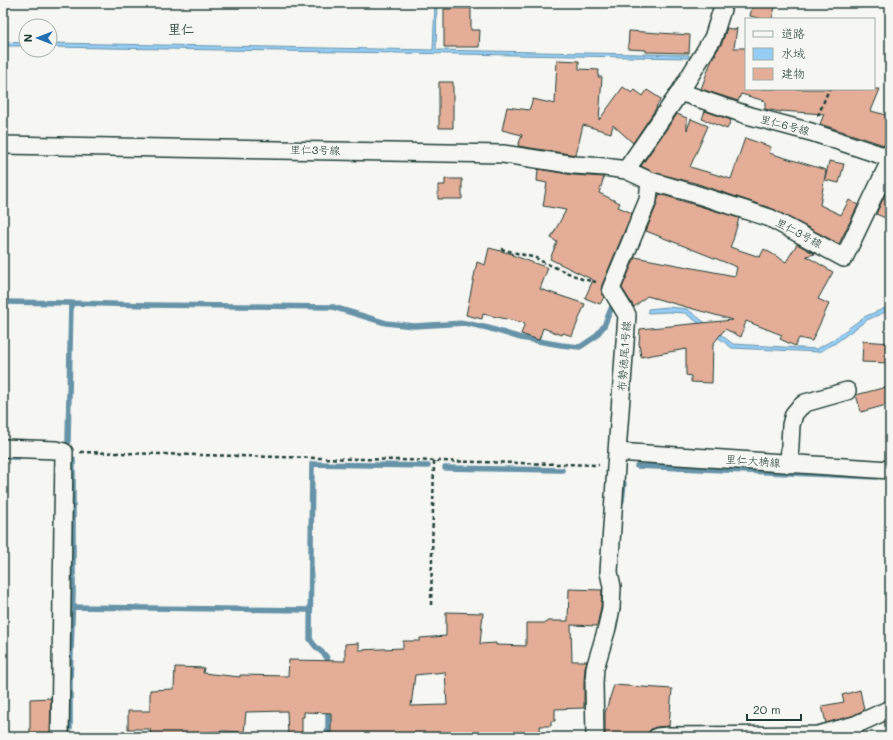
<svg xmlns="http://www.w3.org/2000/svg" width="893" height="740" font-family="Mali,'Klee One',sans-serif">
	<rect width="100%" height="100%" fill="#f6f6f2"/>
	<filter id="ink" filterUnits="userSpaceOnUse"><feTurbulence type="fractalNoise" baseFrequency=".025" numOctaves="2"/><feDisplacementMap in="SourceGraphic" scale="8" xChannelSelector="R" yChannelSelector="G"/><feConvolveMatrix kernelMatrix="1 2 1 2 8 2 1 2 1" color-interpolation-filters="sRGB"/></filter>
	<g filter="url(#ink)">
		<path fill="#96cdf5" stroke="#6693a8" d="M435 3H437L436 50 689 55V58L50 47V43L433 50Z
			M3 42 26 43V46H3Z
			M890 306V310L867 320 834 344 819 352 732 348 685 313 668 312 648 313V309L668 307 687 309 733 344 817 349 831 341 864 317Z"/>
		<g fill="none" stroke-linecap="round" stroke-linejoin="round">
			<path stroke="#6693a8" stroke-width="5.5" d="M3 302 71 303 148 305 333 307 386 323 414 326 465 323 488 328 521 338 561 345 580 347 595 337 604 326 613 304
				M68 441 71 303
				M3 457H18
				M637 466 876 477
				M445 468 562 470
				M622 501 624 483
				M72 607 310 610
				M328 668C329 656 325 655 317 648 314 645 312 642 310 639L312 464 428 466
				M70 728V681L73 592V459
				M328 734V707"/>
		</g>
		<path fill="#e3ad98" stroke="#1f3d34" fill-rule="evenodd" d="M753 3H776L772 19H763L750 16Z
			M453 8H471V30H480L479 47H444V9H453Z
			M727 28 735 30 737 28 734 48H746V89H880L871 111 890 116V147L820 124 824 114 781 111V112L765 109V101L741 94 738 101 701 89 712 59 716 54H715L722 43Z
			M629 31 644 32 690 35 689 53 646 52V50L628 49Z
			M557 60 579 61V69L599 70 598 77H602L599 120 623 87 632 93 635 90 643 96 647 90 661 99 656 107H657L633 143 613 125 611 133 583 125 576 155 518 146 522 135 502 130 507 107 529 110 533 99 555 104Z
			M439 82H453V128H439Z
			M705 111 731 120 727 129 702 119Z
			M677 114 687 118V130L691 119 708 126 690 167 731 179 745 138 771 147 769 153 826 170 820 205 841 215 849 200 858 205 839 244 773 209 695 183 653 172 641 166Z
			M829 161 844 164 839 183 825 180Z
			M538 169 573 175 604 177 599 193 620 203 618 207 632 213 602 285 601 290 604 297 600 304 585 298 593 280 550 259 557 242 551 238 566 210 543 206 547 183 537 181Z
			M445 179H462V199H438V185H445Z
			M890 184V220L876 214Z
			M659 194 739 218 733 240 730 247 760 257 764 249 786 262 797 244 815 254 806 256 833 272 818 299 829 304 812 341 799 338 795 346 780 339 782 335 746 321 741 337 725 329 713 344 712 383 691 382V376L686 375V349L641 357 639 343 640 329 733 320 647 296 634 307 622 288 635 257 735 276 737 267 646 231 657 204Z
			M489 248 513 254 512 255 548 268 540 289 585 304 572 336 563 333 562 335 543 328 539 340 521 334 525 323 483 314 482 319 466 315 477 262 485 265Z
			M863 341 890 343V363L862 362Z
			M890 386V404L861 412 856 395Z
			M569 589 602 590 601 607 597 626 571 625 572 661H587L585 667 584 682V708L555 709V721H551V726H540L541 737H352L331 734V713L304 712V717H302V735H288L287 711 246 712 244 732 223 731 178 735H151L150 729H128V711H150V690L174 689 175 667 204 668 203 673 240 677V675L288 676 289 660 345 661V644L359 643V650L403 648V641H420V638L446 636V612L483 613 480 644 496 643V645L526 646V623H547V621H568ZM445 672 447 705 411 706 415 675Z
			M614 685 672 689 669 726 656 727 651 729 648 733 605 737V713Z
			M860 690 864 710 852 716 826 723 822 706 844 702 842 695Z
			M51 698 50 733H30V699Z"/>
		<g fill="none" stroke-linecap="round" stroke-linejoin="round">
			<g stroke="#1f3d34" stroke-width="20">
				<path id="minor" d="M680 92 747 115 811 132 890 158
					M3 145 503 154 575 165 605 167 626 170
					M650 181 692 193 770 218 844 258 890 161
					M3 448 56 450 64 452 60 737
					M617 452 890 470
					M789 464 791 425 794 414 799 408 805 403 847 391
					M595 737 594 683 595 668 607 628 611 608 612 587 609 572 617 452 627 315 611 289 648 200 650 181 626 170 680 92 713 38 724 3
					M657 737 668 736 818 735 855 725 890 709"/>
			</g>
			<path stroke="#1f3d34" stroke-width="2.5" stroke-dasharray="4 3" stroke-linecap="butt" d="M818 116 829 89
				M501 249 536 258 545 263 582 279 596 282
				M80 452 599 465
				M431 605 434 461"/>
			<use href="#minor" stroke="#f6f6f2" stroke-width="17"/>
		</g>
	</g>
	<g text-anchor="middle" stroke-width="3" stroke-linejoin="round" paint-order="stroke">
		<g font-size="11" fill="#1f3d34" stroke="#f6f6f2">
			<text transform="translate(785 125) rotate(15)" y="4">里仁6号線</text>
			<text transform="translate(315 150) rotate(1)" y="4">里仁3号線</text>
			<text transform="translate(799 233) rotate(28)" y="4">里仁3号線</text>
			<text transform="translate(624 356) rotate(-86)" y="4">布勢徳尾1号線</text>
			<text transform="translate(753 461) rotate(4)" y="4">里仁大桷線</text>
		</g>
		<g font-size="13" font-weight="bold" fill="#1f3d34" stroke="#f6f6f2">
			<text x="181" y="34">里仁</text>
		</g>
	</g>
	<rect width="893" height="740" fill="none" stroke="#f6f6f2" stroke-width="16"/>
	<rect x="8" y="8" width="877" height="724" fill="none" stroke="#1f3d34" stroke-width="1.5" filter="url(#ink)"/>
	<rect x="745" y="18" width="130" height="72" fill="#f6f6f2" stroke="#a0aca6"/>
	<rect x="753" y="31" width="20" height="6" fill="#f6f6f2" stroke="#a0aca6"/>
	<text x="781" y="38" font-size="12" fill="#1f3d34">道路</text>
	<rect x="753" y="48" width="20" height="12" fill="#96cdf5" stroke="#a0aca6"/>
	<text x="781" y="58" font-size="12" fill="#1f3d34">水域</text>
	<rect x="753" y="68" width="20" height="12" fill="#e3ad98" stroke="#a0aca6"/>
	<text x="781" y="78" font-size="12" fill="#1f3d34">建物</text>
	<g transform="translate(38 38) rotate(270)"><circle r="19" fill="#f6f6f2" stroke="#a0aca6"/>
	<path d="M0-3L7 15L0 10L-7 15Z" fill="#1f6fb2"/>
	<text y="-6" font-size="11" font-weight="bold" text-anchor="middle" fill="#1f3d34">N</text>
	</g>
	<path d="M747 714v6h54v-6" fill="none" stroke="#1f3d34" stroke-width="2"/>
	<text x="753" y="714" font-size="12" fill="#1f3d34" stroke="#f6f6f2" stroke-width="3" paint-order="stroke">20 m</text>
</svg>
